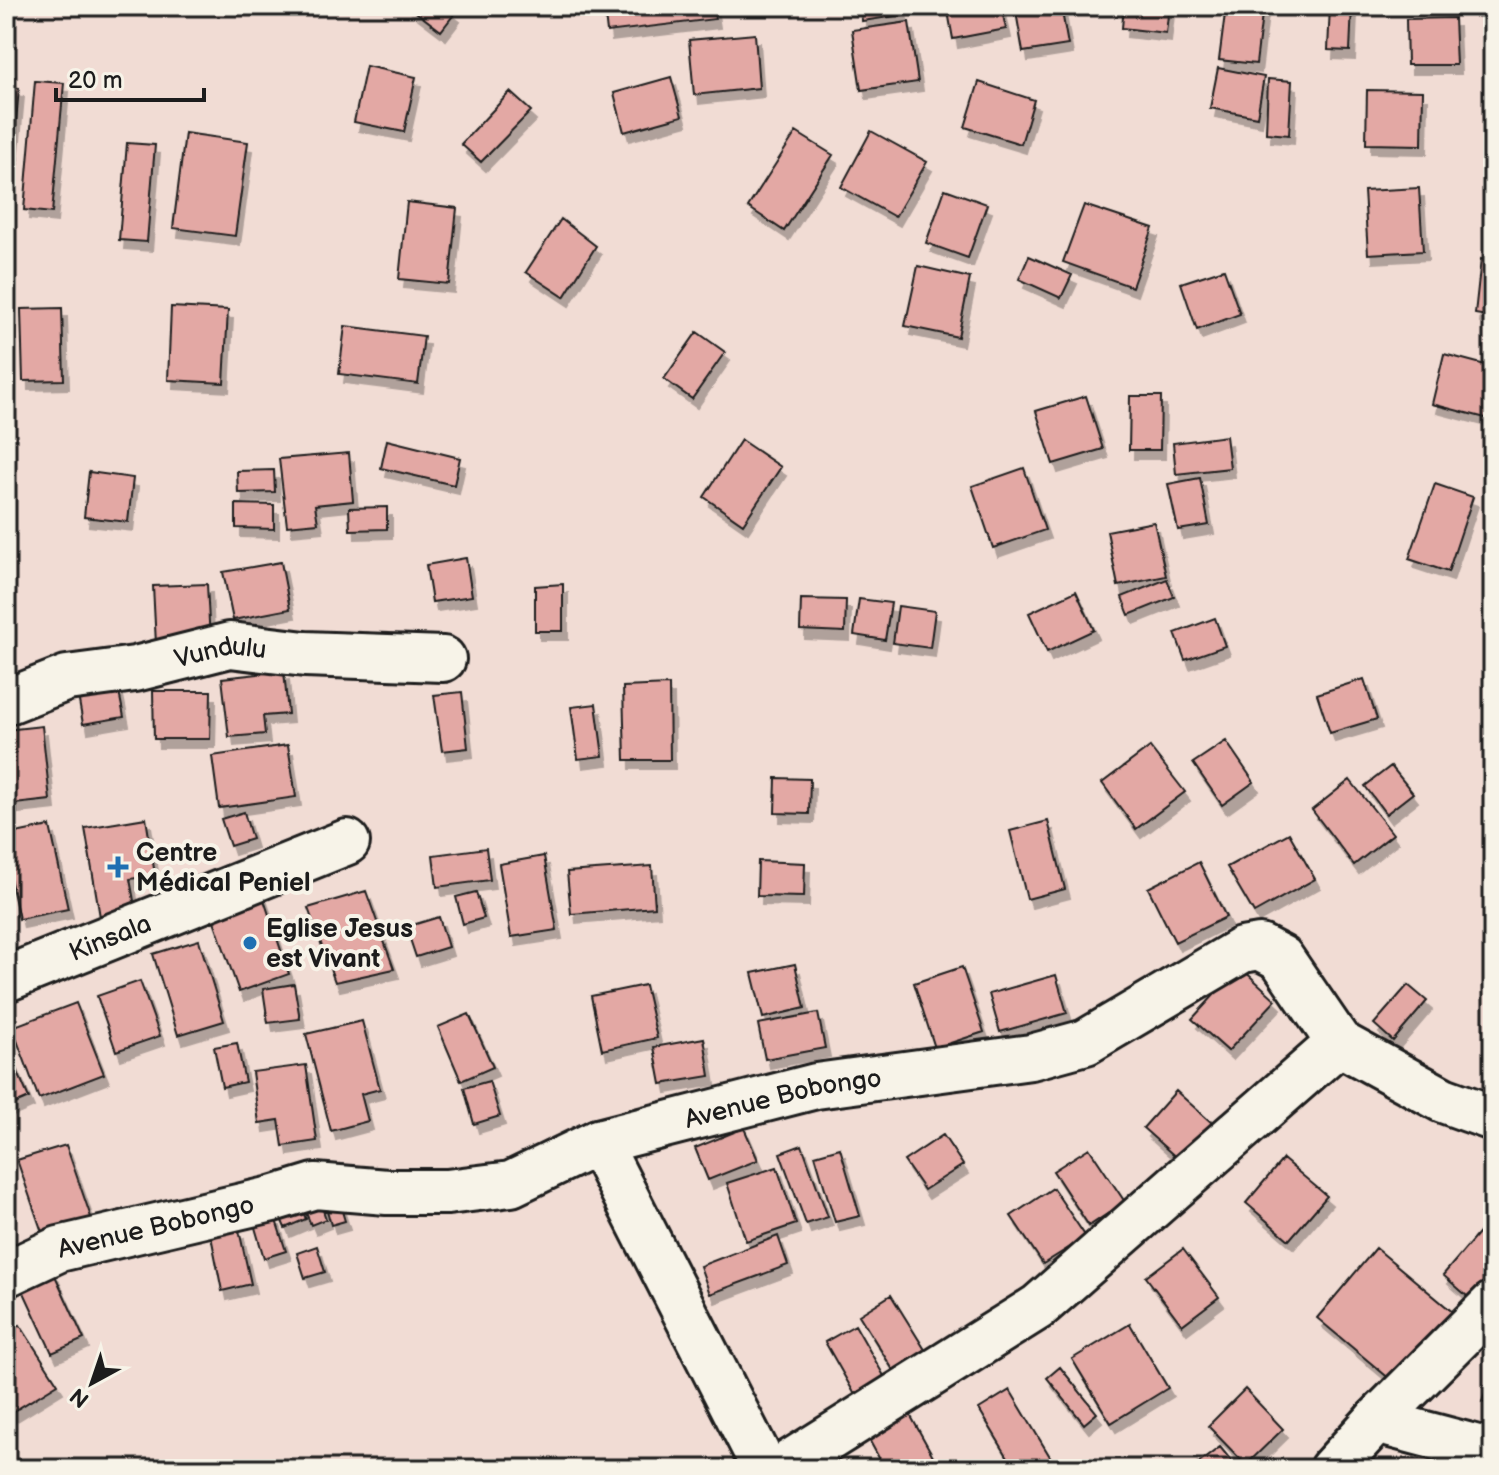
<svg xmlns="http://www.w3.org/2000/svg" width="1499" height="1475" font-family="'Balsamiq Sans',sans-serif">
	<defs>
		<filter id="shadow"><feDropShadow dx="5" dy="9" stdDeviation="0" flood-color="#0004"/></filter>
	</defs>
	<rect width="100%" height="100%" fill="#f1dcd4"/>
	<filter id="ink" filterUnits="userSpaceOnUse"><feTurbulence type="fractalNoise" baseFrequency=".0125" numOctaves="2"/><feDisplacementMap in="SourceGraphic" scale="16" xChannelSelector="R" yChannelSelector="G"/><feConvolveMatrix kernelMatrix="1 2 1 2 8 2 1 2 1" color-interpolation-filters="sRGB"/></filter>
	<g filter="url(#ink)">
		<path fill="#e3a8a4" stroke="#1c1c1c" stroke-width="2" filter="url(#shadow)" d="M408 6H446L455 13 441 31Z
			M604 6H713L715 19 607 32Z
			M860 6H901L903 15 862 21Z
			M947 6H1001L1006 29 953 39Z
			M1015 6H1061L1068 45 1023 52Z
			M1124 6H1169L1166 33 1122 28Z
			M1226 6H1263L1256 64 1219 60Z
			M1330 6H1352L1350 51 1328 50Z
			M1454 18 1456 65H1407L1406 19Z
			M909 22 918 82 861 90 852 30Z
			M755 34 759 88 694 95 689 40Z
			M366 66 416 77 404 132 354 122Z
			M1218 68 1264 77 1257 117 1210 108Z
			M671 77 682 116 624 132 614 93Z
			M1268 79 1292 81 1289 135 1266 133Z
			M35 81 64 83 52 213 24 210Z
			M979 82 1034 100 1021 144 965 127Z
			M6 87 19 88 10 186 6 185Z
			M1367 90 1423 91 1422 145 1366 144Z
			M510 92 531 111 481 162 461 144Z
			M871 131 927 162 895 217 841 187Z
			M796 132 833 155 784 231 748 207Z
			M185 133 248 142 235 236 173 228Z
			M127 143 155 145 147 242 119 240Z
			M1419 188 1423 251 1368 254 1364 191Z
			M945 189 987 204 968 258 926 243Z
			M407 202 457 208 449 284 399 279Z
			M1084 205 1153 228 1132 287 1063 262Z
			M561 219 596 246 564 297 526 272Z
			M1029 256 1072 275 1061 298 1019 279Z
			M1481 259 1493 261V317L1475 314Z
			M918 266 970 278 958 337 905 326Z
			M1224 269 1240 314 1197 330 1181 283Z
			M171 307 228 310 224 383 168 380Z
			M62 308 64 380 23 381 21 309Z
			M345 326 424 336 418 384 339 374Z
			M697 332 725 352 692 399 664 379Z
			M1444 354 1493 367V420L1432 404Z
			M1086 396 1103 449 1053 464 1036 411Z
			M1130 396H1161L1160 450H1129Z
			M1226 436 1230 468 1176 474 1173 443Z
			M387 440 460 458 454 485 381 468Z
			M741 440 781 467 743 524 704 497Z
			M349 453 353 501 315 505 318 523 287 526 279 459Z
			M1024 468 1045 530 993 548 972 486Z
			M274 470 275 492 238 493 237 471Z
			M89 472 133 478 128 522 84 517Z
			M1200 478 1209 525 1178 530 1168 484Z
			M1435 484 1473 497 1448 572 1409 559Z
			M236 504 274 505V529L236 528Z
			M387 507V529L350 530 349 508Z
			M1154 522 1166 576 1118 586 1107 531Z
			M466 558 472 596 432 602 426 565Z
			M281 562 290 609 233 620 223 572Z
			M1167 579 1174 597 1129 615 1122 597Z
			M207 584 210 641 156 644 153 586Z
			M563 584V631H535V586Z
			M1076 591 1094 630 1047 652 1029 613Z
			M801 599 846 600 845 632 800 630Z
			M859 599 891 603 885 640 854 635Z
			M898 606 935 611 930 648 893 643Z
			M1215 618 1225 646 1185 660 1175 633Z
			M284 671 288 714 263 716 265 734 229 737 222 678Z
			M116 677 124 717 83 724 76 684Z
			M1364 679 1377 719 1330 733 1317 694Z
			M669 685 670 760H625L623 687Z
			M153 691H211L210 739H154Z
			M462 692 468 748 442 751 434 695Z
			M596 704 603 756 578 759 571 707Z
			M42 726 50 800 6 805V730Z
			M1226 741 1254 782 1222 805 1193 763Z
			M288 745 296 797 219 808 212 756Z
			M1150 747 1185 792 1136 829 1102 783Z
			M1391 766 1413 793 1386 814 1365 786Z
			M776 778 810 779 809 814 775 813Z
			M1350 780 1393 834 1354 865 1312 810Z
			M244 812 252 839 230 846 221 819Z
			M146 818 155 875 130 879 136 912 100 917 85 828Z
			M1048 821 1065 889 1027 899 1010 831Z
			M50 826 68 909 19 919 6 859V835Z
			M1289 833 1315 879 1254 913 1227 867Z
			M486 848 490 880 437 887 433 855Z
			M544 856 557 930 511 937 499 864Z
			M758 861 805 863 804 897 757 896Z
			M1199 862 1226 917 1175 942 1148 888Z
			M652 866 655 907 571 914 567 872Z
			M366 891 394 969 335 982 308 908Z
			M476 892 484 918 463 924 456 897Z
			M262 894 289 974 239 992 211 912Z
			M439 917 448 947 416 957 406 927Z
			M199 940 224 1021 178 1035 153 954Z
			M795 964 805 1008 763 1018 752 973Z
			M962 967 984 1032 935 1048 914 983Z
			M1240 967 1276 1000 1228 1051 1192 1019Z
			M1056 975 1067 1013 1000 1032 989 994Z
			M140 981 160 1036 116 1051 97 996Z
			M294 984 300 1019 268 1023 263 989Z
			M645 985 657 1038 602 1050 591 996Z
			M1408 985 1427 1001 1393 1041 1374 1024Z
			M76 1003 104 1074 39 1099 12 1027Z
			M818 1013 825 1048 765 1059 758 1024Z
			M469 1014 493 1067 461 1081 438 1027Z
			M362 1021 380 1089 361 1094 368 1121 331 1131 306 1034Z
			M704 1038 710 1076 661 1084 654 1047Z
			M237 1043 245 1082 222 1087 214 1047Z
			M6 1045 29 1098 6 1108Z
			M306 1065 317 1141 283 1146 279 1120 259 1123 252 1072Z
			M489 1081 500 1116 474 1124 464 1088Z
			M1176 1091 1212 1123 1179 1160 1143 1128Z
			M744 1128 758 1160 708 1180 695 1148Z
			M943 1135 963 1165 924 1190 904 1161Z
			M66 1145 93 1223 44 1238 17 1160Z
			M802 1145 828 1217 806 1224 780 1153Z
			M840 1148 860 1216 835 1222 815 1155Z
			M1089 1148 1125 1202 1089 1226 1053 1171Z
			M1283 1159 1327 1196 1289 1240 1246 1203Z
			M777 1167 796 1224 746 1241 727 1183Z
			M335 1188 345 1221 331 1225 322 1192Z
			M1053 1188 1086 1237 1043 1264 1011 1216Z
			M316 1190 326 1219 311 1225 299 1196Z
			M295 1193 306 1219 285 1228 274 1202Z
			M1493 1194V1212L1484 1204Z
			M275 1217 286 1251 264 1258 254 1224Z
			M1483 1228 1493 1237V1300L1484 1311 1443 1275Z
			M239 1230 251 1284 222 1291 211 1236Z
			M778 1236 788 1265 710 1294 700 1266Z
			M317 1246 325 1272 305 1278 297 1253Z
			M1376 1248 1455 1314 1397 1385 1317 1318Z
			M1183 1249 1219 1297 1182 1325 1146 1277Z
			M53 1271 84 1339 52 1353 21 1286Z
			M891 1295 927 1353 895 1373 859 1315Z
			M1130 1324 1168 1388 1111 1423 1072 1359Z
			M20 1325 58 1384 9 1414 6 1409V1334Z
			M855 1325 888 1383 858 1400 825 1342Z
			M1060 1367 1097 1413 1084 1424 1047 1378Z
			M1493 1373V1406L1482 1402Z
			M1245 1389 1283 1429 1246 1465 1208 1426Z
			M1010 1390 1055 1465 1048 1469H1015L979 1409Z
			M908 1411 938 1465 931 1469H885L866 1434Z
			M1220 1447 1238 1469H1191Z
			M1411 1463 1431 1469H1409Z"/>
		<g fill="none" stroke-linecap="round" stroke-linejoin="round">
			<g stroke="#1c1c1c" stroke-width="50">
				<g id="minor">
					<path id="s1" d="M6 702 67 678 135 669 230 645 305 654 443 659"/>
					<path id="s2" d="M6 979 347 842"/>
					<path d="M598 1142 765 1469"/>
					<path id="s3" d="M6 1274 59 1249 272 1199 315 1186 387 1192H447L511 1184 598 1142 816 1086 1031 1057 1086 1042 1242 950 1260 947 1281 958 1339 1043 1443 1100 1493 1118"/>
					<path d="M1376 1421 1493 1452"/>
					<path d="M780 1469 1038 1307 1339 1043"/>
					<path d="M1332 1469 1376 1421 1493 1304"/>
				</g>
			</g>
			<use href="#minor" stroke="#f7f3e8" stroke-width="44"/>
		</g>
	</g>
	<g fill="#1f6fb2" stroke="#f7f3e8" stroke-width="3">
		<path d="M114 855h8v8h8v8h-8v8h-8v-8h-8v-8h8z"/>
		<circle cx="250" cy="943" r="8"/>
	</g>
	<g text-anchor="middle" stroke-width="8" stroke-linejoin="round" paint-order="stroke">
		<g font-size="26" fill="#1c1c1c" stroke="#f7f3e8">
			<text dy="9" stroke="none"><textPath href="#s1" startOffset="222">Vundulu</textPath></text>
			<text dy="9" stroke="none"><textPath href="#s2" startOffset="112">Kinsala</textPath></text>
			<text dy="9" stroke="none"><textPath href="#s3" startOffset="806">Avenue Bobongo</textPath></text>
			<text dy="9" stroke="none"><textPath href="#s3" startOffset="158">Avenue Bobongo</textPath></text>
		</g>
		<g font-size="26" font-weight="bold" fill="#1c1c1c" stroke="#f7f3e8" text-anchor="start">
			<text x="136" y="861">Centre<tspan x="136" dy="30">Médical Peniel</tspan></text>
			<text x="266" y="937">Eglise Jesus<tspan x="266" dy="30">est Vivant</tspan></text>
		</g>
	</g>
	<rect width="1499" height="1475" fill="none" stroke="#f7f3e8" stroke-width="32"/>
	<rect x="16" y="16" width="1467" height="1443" fill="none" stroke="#1c1c1c" stroke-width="3" filter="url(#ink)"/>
	<g transform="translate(92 1383) rotate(220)" stroke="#f7f3e8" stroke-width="6" paint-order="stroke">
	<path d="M0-6L14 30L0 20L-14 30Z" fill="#1c1c1c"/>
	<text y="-12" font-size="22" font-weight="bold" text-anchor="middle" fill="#1c1c1c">N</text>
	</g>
	<path d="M56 88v12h148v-12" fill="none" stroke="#1c1c1c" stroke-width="4"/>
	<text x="68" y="88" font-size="24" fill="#1c1c1c" stroke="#f7f3e8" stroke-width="6" paint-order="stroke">20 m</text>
</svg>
